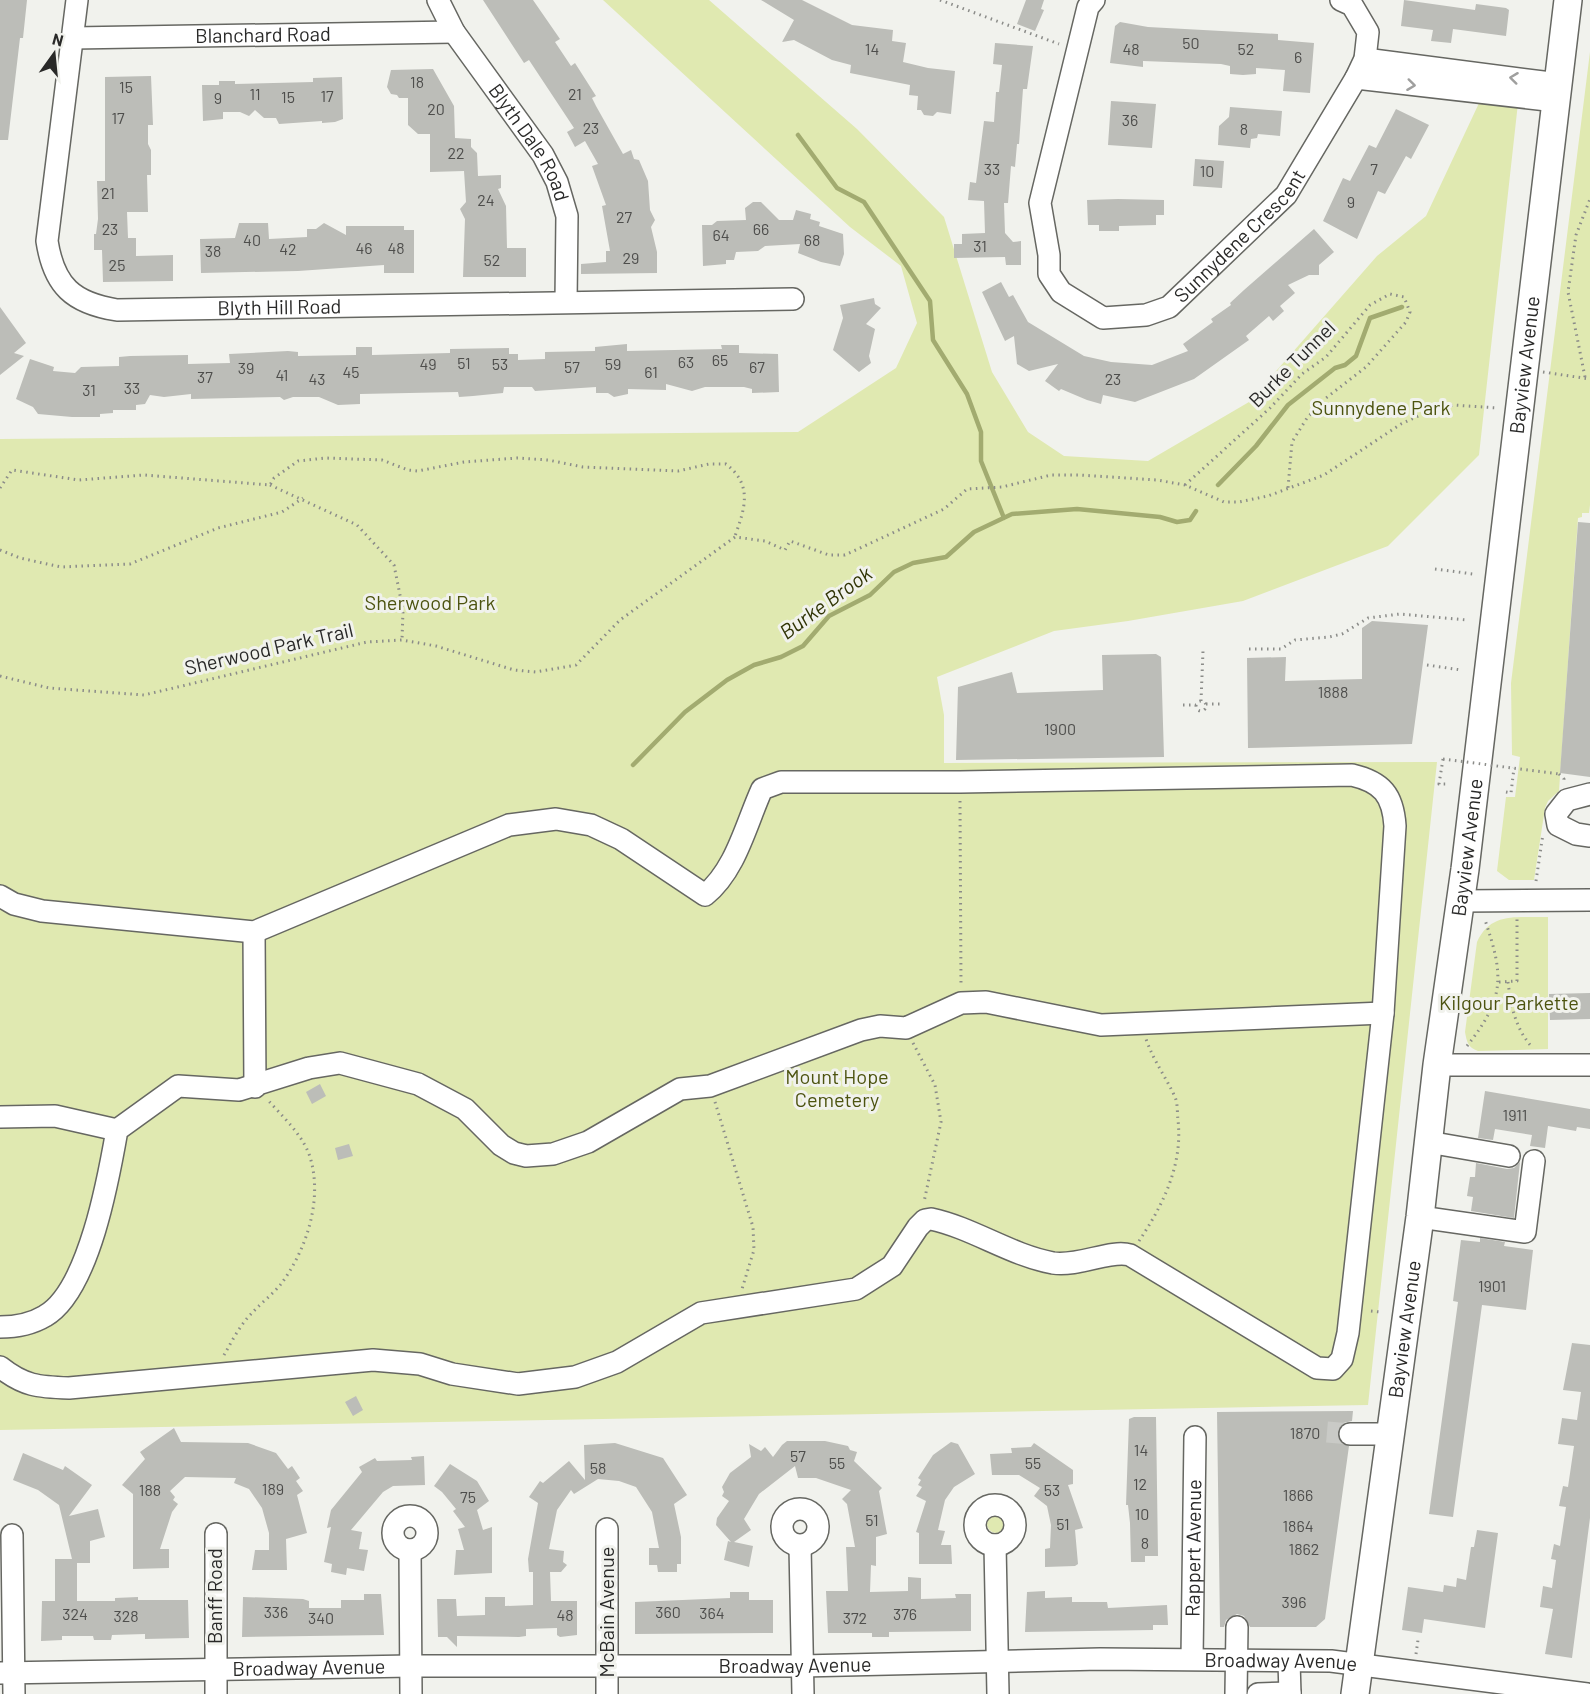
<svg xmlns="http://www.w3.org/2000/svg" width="1590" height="1694" font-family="Barlow,sans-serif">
	<rect width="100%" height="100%" fill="#f1f2ed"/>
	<path fill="#e0e9b1" d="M603 0H709L857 129 944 217 992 372 1028 432 1064 456 1148 461 1249 402 1377 256 1426 216 1480 101 1518 103 1479 455 1388 546 1243 601 1128 621 1054 631 937 677 944 715V763L1437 762 1368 1405 0 1430V439L798 432 896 368 917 323 901 266 850 227Z
		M1590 52V505L1589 513H1582V517L1578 518 1559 791 1548 801 1545 808 1534 880H1509L1497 871 1506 797H1515L1520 757 1512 755 1511 683Z
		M1548 917V1049L1478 1051C1468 1047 1467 1043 1465 1032L1477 942C1491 911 1518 918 1548 917Z
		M987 1524a9 9 0 1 1 18 0a9 9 0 1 1-18 0Z"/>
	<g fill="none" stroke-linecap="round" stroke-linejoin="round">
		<path stroke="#a2ab70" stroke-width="4.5" d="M798 135 837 188 864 202 930 301 933 340 967 394 981 432V461L1004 518
			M1218 485 1256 446 1288 405 1335 368 1345 365 1356 356 1370 318 1402 307
			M633 765 685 712 727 680 754 665 781 657 803 646 829 616 870 595 894 572 913 563 946 557 974 532 1012 514 1077 509 1160 517 1177 522 1190 520 1196 511"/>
	</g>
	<path fill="#bcbdb8" d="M0 0H27L23 38H20L8 140H0Z
		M483 0H533L560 39 555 42 571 66 575 63 596 96 592 98 596 106 623 154 631 150 634 159 639 160 648 181 650 210 655 220 651 227 657 252V273L581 274V264L606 262V251H610L602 206 606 205 592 166 598 164 585 141 575 147 567 132 574 128 529 60 524 63Z
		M761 0H802L852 25 893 30 892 41 906 43 903 62 928 68 955 71 951 114 937 112 933 116 924 115 921 110H917L918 96 909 95 910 85 850 73 851 65 832 60 794 40 782 42 794 20Z
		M1026 0H1044L1041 9 1044 10 1035 31 1017 24Z
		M1404 0 1475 10 1476 4 1506 8 1509 10 1506 36 1453 29 1451 43 1431 41 1433 30 1401 26Z
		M1120 22 1148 27 1278 34V40L1314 43 1310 93 1283 91 1285 70 1256 68V74L1243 75 1230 74V66L1221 64 1143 61V67L1110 63 1115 26Z
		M995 43 1033 46 1027 89H1023L1019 144H1017L1015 167 1011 166 1008 203H1004L1005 233 1013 242 1021 241V265H1006L1005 257 954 258V244H962V234L985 233 984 201 968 200 970 182 976 183 984 121 994 122 996 92H999L1002 65 993 64Z
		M433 69 454 106 455 138 471 139V147L477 153 478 176 501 175V188L498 189 506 206 507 248H526V277H463L465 219 460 209 466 202 464 171 430 172V134H418L408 125V98H399L397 95 391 94 387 87 391 70Z
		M151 76 153 125H148V144L151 150V175H147L148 212H127L128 238H136V256L173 255V281L103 282 102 250H94V234H96L98 219 97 181H105V77Z
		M342 77 343 119 335 122 322 123V121L279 124 276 118H264L255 110 249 116 240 112H223V119L203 121 202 85H219V81H235V84L313 82V78Z
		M1111 101 1156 104 1152 148 1108 145Z
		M1230 107 1282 111 1280 136 1258 134 1257 138 1251 139 1250 148 1218 145 1219 126 1229 117Z
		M1396 109 1429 125 1411 159 1406 156 1385 194 1378 191 1357 239 1323 221 1343 178 1350 181 1369 145 1376 148Z
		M1195 159 1224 161 1222 188 1193 186Z
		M1118 199 1164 200V215H1156V225L1119 226V231H1099V225H1088L1087 200Z
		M753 202H761L779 220H793L796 210 811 214 810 219 820 222 819 226 843 234 844 254 840 266 821 262 798 253 800 244 765 246 758 251 736 252 734 260H726V264L703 266 702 225H712L717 221 746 220 745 208Z
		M239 223H268L269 239 307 237V229H316L324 223 346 235V226H404V230H414V273H384V265L298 271 201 273 200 239 235 238Z
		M1314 229 1334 252 1319 265V275H1309L1288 285 1295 293 1280 306 1284 311 1273 321 1269 316 1246 336 1249 340 1194 379 1135 402 1103 395 1101 404 1087 400 1061 389 1059 391 1045 381 1058 364 1029 371 1017 364 1014 336 1005 341 982 292 1001 282 1009 297 1013 295 1028 322 1084 356 1111 362 1152 365 1188 351 1183 344 1213 322 1211 319 1231 305 1230 303 1244 290Z
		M874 298 875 304 881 308 866 324 875 329 869 356 871 363 859 372 833 350 843 318 840 305Z
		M0 307 26 343 14 353 24 356 0 375Z
		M627 344V351L722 349 721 345H739V353L778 354 779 392 752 393V389L744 387H705L692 391 666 384V390L628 389V394L614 397 608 393H596V387L535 391 532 387H504L503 393 473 396 459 397 458 392 360 394V404L338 405 319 397H293L284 400 280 397 191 399V394L164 397 150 395 145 404 136 405V410H113V413L100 414V417H72L38 414 33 407 16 399 30 359 54 367 53 371 75 373 81 367 119 366V357L130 356 188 355V364L230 363 229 354 288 351 298 352V356L356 355V347H372V355L450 353V349L509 348V354H518V360L545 359V352L595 351V347Z
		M1578 522 1590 523V777L1560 773Z
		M1372 621 1428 625 1412 744 1248 748 1247 658 1286 657 1285 681 1362 679V628Z
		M1156 654 1161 657 1164 757 956 760 958 687 1012 672 1017 693 1103 690 1102 655Z
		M1590 993V1019L1550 1020 1549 994Z
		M320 1084 326 1096 312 1104 306 1092Z
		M1485 1091 1590 1109V1129L1577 1127 1576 1131 1548 1126 1545 1148 1530 1146 1532 1135 1495 1129 1493 1140 1478 1138Z
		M349 1144 353 1156 338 1160 335 1148Z
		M1520 1162 1514 1218 1471 1211 1473 1197 1467 1196 1470 1177H1475L1476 1163 1507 1169 1514 1168Z
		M1480 1238 1505 1242 1504 1246 1533 1250 1526 1310 1482 1305 1453 1517 1429 1514 1458 1302 1453 1301 1461 1240 1480 1242Z
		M1572 1343 1590 1345V1518L1572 1658 1545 1654 1553 1609 1540 1607 1543 1586 1552 1588 1556 1560 1551 1559 1554 1544 1560 1546 1566 1507 1559 1506 1563 1486 1568 1487 1574 1446 1558 1444 1562 1418 1577 1420 1581 1392 1563 1390Z
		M356 1396 363 1410 353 1416 345 1402Z
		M1353 1411 1352 1421 1343 1423 1337 1433 1339 1441 1349 1446 1325 1619 1316 1627H1250L1244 1616 1237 1614 1226 1620 1224 1627H1220L1217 1412Z
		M1134 1417H1156L1158 1556H1145V1562H1131L1130 1523 1128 1505H1126L1129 1419Z
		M174 1428 181 1442 248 1443 276 1453 288 1469 292 1466 300 1478 296 1481 303 1491 297 1495 307 1533 286 1539 287 1570H252L255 1550H269V1533L262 1508 249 1489 234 1483 236 1478 185 1477 170 1491 175 1497 173 1500 178 1504 172 1512 160 1549H169V1568L133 1569V1494L122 1485 145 1459 140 1452Z
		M787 1441H825L848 1446 850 1450 857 1452 854 1461 882 1488 879 1491 887 1534 876 1537V1566L871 1565 870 1592 908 1591V1577L921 1578V1599L956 1598 955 1594H971V1631L889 1632V1637H872V1633H828L826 1591H848L846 1547H855L847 1504 842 1499 851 1490 816 1478H798L795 1466 759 1494 744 1519 751 1530 734 1542 753 1546 749 1567 724 1560 728 1541 731 1542 716 1525 717 1518 729 1501 722 1496 724 1492 722 1487 730 1473 751 1457 749 1444 761 1451 765 1447 773 1457 782 1445Z
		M951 1442 958 1444 975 1474 954 1487 945 1500 938 1530 945 1531 941 1545H951L952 1564H919V1533L916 1532 926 1501 916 1496 922 1487 918 1485 921 1480 918 1478 933 1455Z
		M615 1443 663 1458 687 1495 674 1504 681 1537V1564H677V1572H658L657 1565H649V1548H659L652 1512 636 1487 619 1481 598 1479 574 1494 571 1490 557 1510 549 1549 564 1551 563 1562 567 1565 561 1572H550L551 1601H577V1635L560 1637 557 1635V1628L526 1629V1636L519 1637 457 1636V1647L447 1637H438L437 1599H456L457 1616 485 1615V1597H505V1606L533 1605V1572H529L528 1559 538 1503 529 1497 540 1481 543 1483 569 1461 585 1480 584 1445Z
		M1034 1443 1073 1470V1484L1068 1485 1083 1528 1075 1530 1078 1564 1075 1566 1045 1567V1549L1050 1548 1051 1525 1047 1506 1034 1496 1040 1488 1019 1475H992L990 1454 1012 1453 1011 1448 1031 1447Z
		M23 1453 63 1470 65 1466 92 1485 69 1516 98 1509 105 1537 90 1541V1563H77V1601H115V1598L138 1597V1600H188L189 1638 145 1639V1634L112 1635 111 1640H94L93 1636H62V1640L41 1641 42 1601H55V1559H72L59 1505 38 1490 13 1480Z
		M424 1456 425 1485 393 1486 383 1492 351 1530 362 1532 359 1549 368 1550 364 1571 347 1568 346 1575 331 1572 332 1564 324 1562 331 1527 327 1528 331 1510 362 1472 359 1467 375 1458 377 1461 412 1460 411 1457Z
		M450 1464 477 1481 489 1501 477 1510 483 1530 492 1527V1573L454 1575 456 1550H464L458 1529 465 1527 453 1511 456 1509 442 1492 434 1486Z
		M1477 1530 1498 1533 1485 1628 1424 1619 1422 1633 1402 1630 1408 1587 1443 1592 1444 1585 1456 1587 1457 1578 1466 1580 1471 1547H1474Z
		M1045 1591V1598L1072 1597V1602H1107L1108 1608 1167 1605 1168 1625H1153V1630L1025 1632 1027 1592Z
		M730 1592H749V1600H773V1633L635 1634V1602L730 1598Z
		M364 1594H381L384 1635 242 1637 243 1597 303 1599 309 1601V1608H341V1600H364Z"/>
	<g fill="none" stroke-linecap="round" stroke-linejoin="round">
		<path stroke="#c9cac6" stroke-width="21" stroke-dasharray="21 10" stroke-linecap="butt" d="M1327 1432 1350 1434"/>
		<g stroke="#666762" stroke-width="24">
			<g id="minor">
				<path id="s1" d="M77 0 47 241C54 286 73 303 117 310L793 299"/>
				<path id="s2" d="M438 0 454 32 543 155 557 182 567 216 566 302"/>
				<path id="s3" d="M1094 0 1088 7 1040 203 1049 255V274L1061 292 1103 318 1146 315 1169 307 1286 195 1356 78 1365 59 1368 32 1352 5 1341 0"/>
				<path id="s4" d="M73 38 454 32"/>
				<path d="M1365 59 1559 84"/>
				<path d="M1356 78 1556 101"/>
				<path d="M1590 794 1567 800 1556 814 1558 825 1576 834 1590 836"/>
				<path d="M0 896 14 904 42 911 254 932 509 825 556 819 591 825 621 839 705 895C736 870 746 824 762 789L781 782H960L1352 775C1382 782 1393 795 1395 826L1383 1013 1348 1333 1342 1359 1333 1369 1317 1368 1130 1255C1111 1249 1079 1267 1053 1263 1010 1255 973 1228 931 1219L925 1220 918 1227 892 1266 856 1289 701 1313 617 1362 575 1377 518 1384 452 1374 420 1364 373 1360 69 1388C38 1387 24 1386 0 1367"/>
				<path d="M1461 901 1590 900"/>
				<path d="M254 932 255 1087"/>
				<path d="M1437 1065H1590"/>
				<path d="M0 1117 55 1116 117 1130"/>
				<path d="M1428 1142 1509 1156"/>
				<path d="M1420 1217 1525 1232 1534 1161"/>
				<path d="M0 1327C16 1327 30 1325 45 1316 89 1291 109 1176 117 1130L178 1086 239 1090 309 1068 340 1063 418 1084 465 1109 501 1145 514 1153 526 1156 553 1154 588 1142 680 1089 710 1086 861 1030 880 1026 906 1028 961 1003 986 1002 1101 1025 1383 1013"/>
				<path d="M1350 1434H1390"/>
				<circle cx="995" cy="1525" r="20"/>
				<circle cx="800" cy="1527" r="18"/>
				<circle cx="410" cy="1533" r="17"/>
				<path d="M607 1529V1694"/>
				<path d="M216 1534V1694"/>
				<path d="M12 1535 14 1694"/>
				<path d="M995 1545 998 1694"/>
				<path d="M800 1546 803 1694"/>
				<path d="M410 1550 411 1694"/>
				<path id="s5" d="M1192 1659 1195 1437"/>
				<path d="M1289 1661 1290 1694"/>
				<path id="s6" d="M0 1673 411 1666H802L1100 1659 1331 1661 1587 1694"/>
				<path d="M1236 1694 1237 1627"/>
				<path d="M1258 1694 1290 1693"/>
			</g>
		</g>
		<g stroke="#666762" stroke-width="30">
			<g id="major">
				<path id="s7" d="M1355 1694 1420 1217 1437 1065 1465 869 1568 0"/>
			</g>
		</g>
		<path stroke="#8b8c89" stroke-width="3" stroke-dasharray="1.5 4.5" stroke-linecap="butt" d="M940 0 1059 44
			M1543 372 1590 379
			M1585 377 1568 292 1576 235 1590 199
			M270 485 357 525 394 565 403 610 402 640
			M1185 485 1270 408 1302 374 1326 357 1370 305 1390 294 1404 297 1410 312 1406 322 1366 367 1326 398 1307 418 1292 442 1288 488
			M0 488 12 470 79 480 144 475 270 485 274 478 298 461 325 458 382 460 408 470 418 471 464 462 517 458 548 460 583 467 678 471 709 464H726C753 485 745 508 735 536
			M0 550 20 558 61 567 130 564 218 528 282 512 303 498
			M1435 569 1473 574
			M1249 649H1281L1295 640 1329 637 1342 634 1368 618 1400 614 1467 620
			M1427 665 1461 670
			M0 676 49 688 144 695 367 642 402 640 436 646 514 670 536 672 576 665 620 620 735 537 765 541 785 550 790 541 829 555H845L944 509 967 489 1002 487 1051 475H1080L1157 480 1185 485 1224 502H1239L1268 496 1324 475 1401 424 1429 411 1453 405 1498 408
			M1201 701 1203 651
			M1196 706a5 5 0 1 1 10 0a5 5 0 1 1-10 0Z
			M1206 704H1221
			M1183 705H1196
			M1443 759 1439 784H1446
			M1559 774 1564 779 1563 782
			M1506 792 1511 793 1514 768
			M960 801 961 986
			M1536 881 1543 834
			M1499 982 1517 981V919
			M1508 982C1511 1006 1515 1027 1531 1046
			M913 1043 935 1085 941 1122 924 1202
			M1467 1046C1505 998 1504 976 1485 920
			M715 1102 753 1227 754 1250 742 1289
			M1139 1241C1163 1205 1183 1165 1178 1120 1177 1113 1178 1104 1175 1097 1166 1077 1154 1062 1146 1039
			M1371 1311 1380 1312
			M224 1355C232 1341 240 1325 252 1313 261 1303 273 1294 281 1284 307 1249 324 1197 309 1154 301 1133 281 1115 267 1099
			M1416 1654 1418 1640"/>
		<use href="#minor" stroke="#fff" stroke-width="21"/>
		<use href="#major" stroke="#fff" stroke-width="27"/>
		<path stroke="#8b8c89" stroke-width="3" stroke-dasharray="1.5 4.5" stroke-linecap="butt" d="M1443 759 1559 774"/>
	</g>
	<defs><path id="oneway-chevron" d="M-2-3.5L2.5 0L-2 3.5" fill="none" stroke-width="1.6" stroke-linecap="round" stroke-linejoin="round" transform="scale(1.5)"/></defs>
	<g stroke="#9f9f9e">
		<use href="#oneway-chevron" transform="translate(1514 78) rotate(-173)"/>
		<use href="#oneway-chevron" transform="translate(1411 85) rotate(7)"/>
	</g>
	<g text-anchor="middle" stroke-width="6" stroke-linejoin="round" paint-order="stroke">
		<g font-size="16" fill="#4e4e4c">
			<text x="1191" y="49">50</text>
			<text x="872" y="55">14</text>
			<text x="1131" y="55">48</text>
			<text x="1246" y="55">52</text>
			<text x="1298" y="63">6</text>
			<text x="417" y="88">18</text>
			<text x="126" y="93">15</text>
			<text x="255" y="100">11</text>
			<text x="575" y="100">21</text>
			<text x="327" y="102">17</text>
			<text x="288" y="103">15</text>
			<text x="218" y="104">9</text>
			<text x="436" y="115">20</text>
			<text x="118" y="124">17</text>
			<text x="1130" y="126">36</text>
			<text x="591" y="134">23</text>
			<text x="1244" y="135">8</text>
			<text x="456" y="159">22</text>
			<text x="992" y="175">33</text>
			<text x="1374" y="175">7</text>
			<text x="1207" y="177">10</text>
			<text x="108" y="199">21</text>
			<text x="486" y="206">24</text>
			<text x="1351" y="208">9</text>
			<text x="624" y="223">27</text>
			<text x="110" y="235">23</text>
			<text x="761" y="235">66</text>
			<text x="721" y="241">64</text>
			<text x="252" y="246">40</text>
			<text x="812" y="246">68</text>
			<text x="980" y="252">31</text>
			<text x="364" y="254">46</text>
			<text x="396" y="254">48</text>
			<text x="288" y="255">42</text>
			<text x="213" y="257">38</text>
			<text x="631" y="264">29</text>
			<text x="492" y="266">52</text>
			<text x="117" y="271">25</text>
			<text x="720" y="366">65</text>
			<text x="686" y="368">63</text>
			<text x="464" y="369">51</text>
			<text x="428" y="370">49</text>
			<text x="500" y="370">53</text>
			<text x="613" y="370">59</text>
			<text x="572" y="373">57</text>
			<text x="757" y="373">67</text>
			<text x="246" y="374">39</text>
			<text x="351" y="378">45</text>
			<text x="651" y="378">61</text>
			<text x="282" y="381">41</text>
			<text x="205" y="383">37</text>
			<text x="317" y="385">43</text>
			<text x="1113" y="385">23</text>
			<text x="132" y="394">33</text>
			<text x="89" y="396">31</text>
			<text x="1333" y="698">1888</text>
			<text x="1060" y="735">1900</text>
			<text x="1515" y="1121">1911</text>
			<text x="1492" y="1292">1901</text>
			<text x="1305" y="1439">1870</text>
			<text x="1141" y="1456">14</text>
			<text x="798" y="1462">57</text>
			<text x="837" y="1469">55</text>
			<text x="1033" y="1469">55</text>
			<text x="598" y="1474">58</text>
			<text x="1140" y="1490">12</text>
			<text x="273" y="1495">189</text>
			<text x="150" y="1496">188</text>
			<text x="1052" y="1496">53</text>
			<text x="1298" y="1501">1866</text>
			<text x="468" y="1503">75</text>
			<text x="1142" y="1520">10</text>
			<text x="872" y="1526">51</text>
			<text x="1063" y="1530">51</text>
			<text x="1298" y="1532">1864</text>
			<text x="1145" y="1549">8</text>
			<text x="1304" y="1555">1862</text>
			<text x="1294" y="1608">396</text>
			<text x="276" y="1618">336</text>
			<text x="668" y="1618">360</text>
			<text x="712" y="1619">364</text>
			<text x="75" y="1620">324</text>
			<text x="905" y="1620">376</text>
			<text x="565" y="1621">48</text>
			<text x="126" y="1622">328</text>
			<text x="321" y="1624">340</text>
			<text x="855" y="1624">372</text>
		</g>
		<g font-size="20" fill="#292928" stroke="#f1f2ed">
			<text dy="7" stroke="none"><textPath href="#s4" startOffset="190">Blanchard Road</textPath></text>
			<text dy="7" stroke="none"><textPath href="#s2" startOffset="170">Blyth Dale Road</textPath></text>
			<text dy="7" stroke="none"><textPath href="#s3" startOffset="522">Sunnydene Crescent</textPath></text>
			<text dy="7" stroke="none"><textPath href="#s1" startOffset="513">Blyth Hill Road</textPath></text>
			<text transform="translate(1292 364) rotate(-45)" y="7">Burke Tunnel</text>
			<text dy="7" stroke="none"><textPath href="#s7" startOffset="1340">Bayview Avenue</textPath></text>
			<text transform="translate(269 649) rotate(-13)" y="7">Sherwood Park Trail</text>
			<text dy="7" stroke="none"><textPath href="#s7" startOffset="854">Bayview Avenue</textPath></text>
			<text dy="7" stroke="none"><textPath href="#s7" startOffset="368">Bayview Avenue</textPath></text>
			<text dy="7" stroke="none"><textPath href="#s5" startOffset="111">Rappert Avenue</textPath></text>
			<text transform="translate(215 1596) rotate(-90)" y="7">Banff Road</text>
			<text transform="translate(607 1612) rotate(-90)" y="7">McBain Avenue</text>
			<text dy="7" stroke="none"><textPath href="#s6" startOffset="1281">Broadway Avenue</textPath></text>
			<text dy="7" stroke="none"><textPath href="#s6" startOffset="795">Broadway Avenue</textPath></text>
			<text dy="7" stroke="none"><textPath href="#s6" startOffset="309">Broadway Avenue</textPath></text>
		</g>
		<g font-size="20" fill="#4c530f" stroke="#f1f2ed">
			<text x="1381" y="415">Sunnydene Park</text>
			<text x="430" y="610">Sherwood Park</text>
			<text x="1509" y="1010">Kilgour Parkette</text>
			<text x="837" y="1084">Mount Hope<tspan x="837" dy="23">Cemetery</tspan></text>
		</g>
		<g font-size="21" font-style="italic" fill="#303405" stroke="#f1f2ed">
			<text transform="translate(826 603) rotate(-36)" y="7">Burke Brook</text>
		</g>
	</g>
	<g transform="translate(54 54) rotate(15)" stroke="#f1f2ed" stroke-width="4.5" paint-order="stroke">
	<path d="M0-4.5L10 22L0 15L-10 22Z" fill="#292928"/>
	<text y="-9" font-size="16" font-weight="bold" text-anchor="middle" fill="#292928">N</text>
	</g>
</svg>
